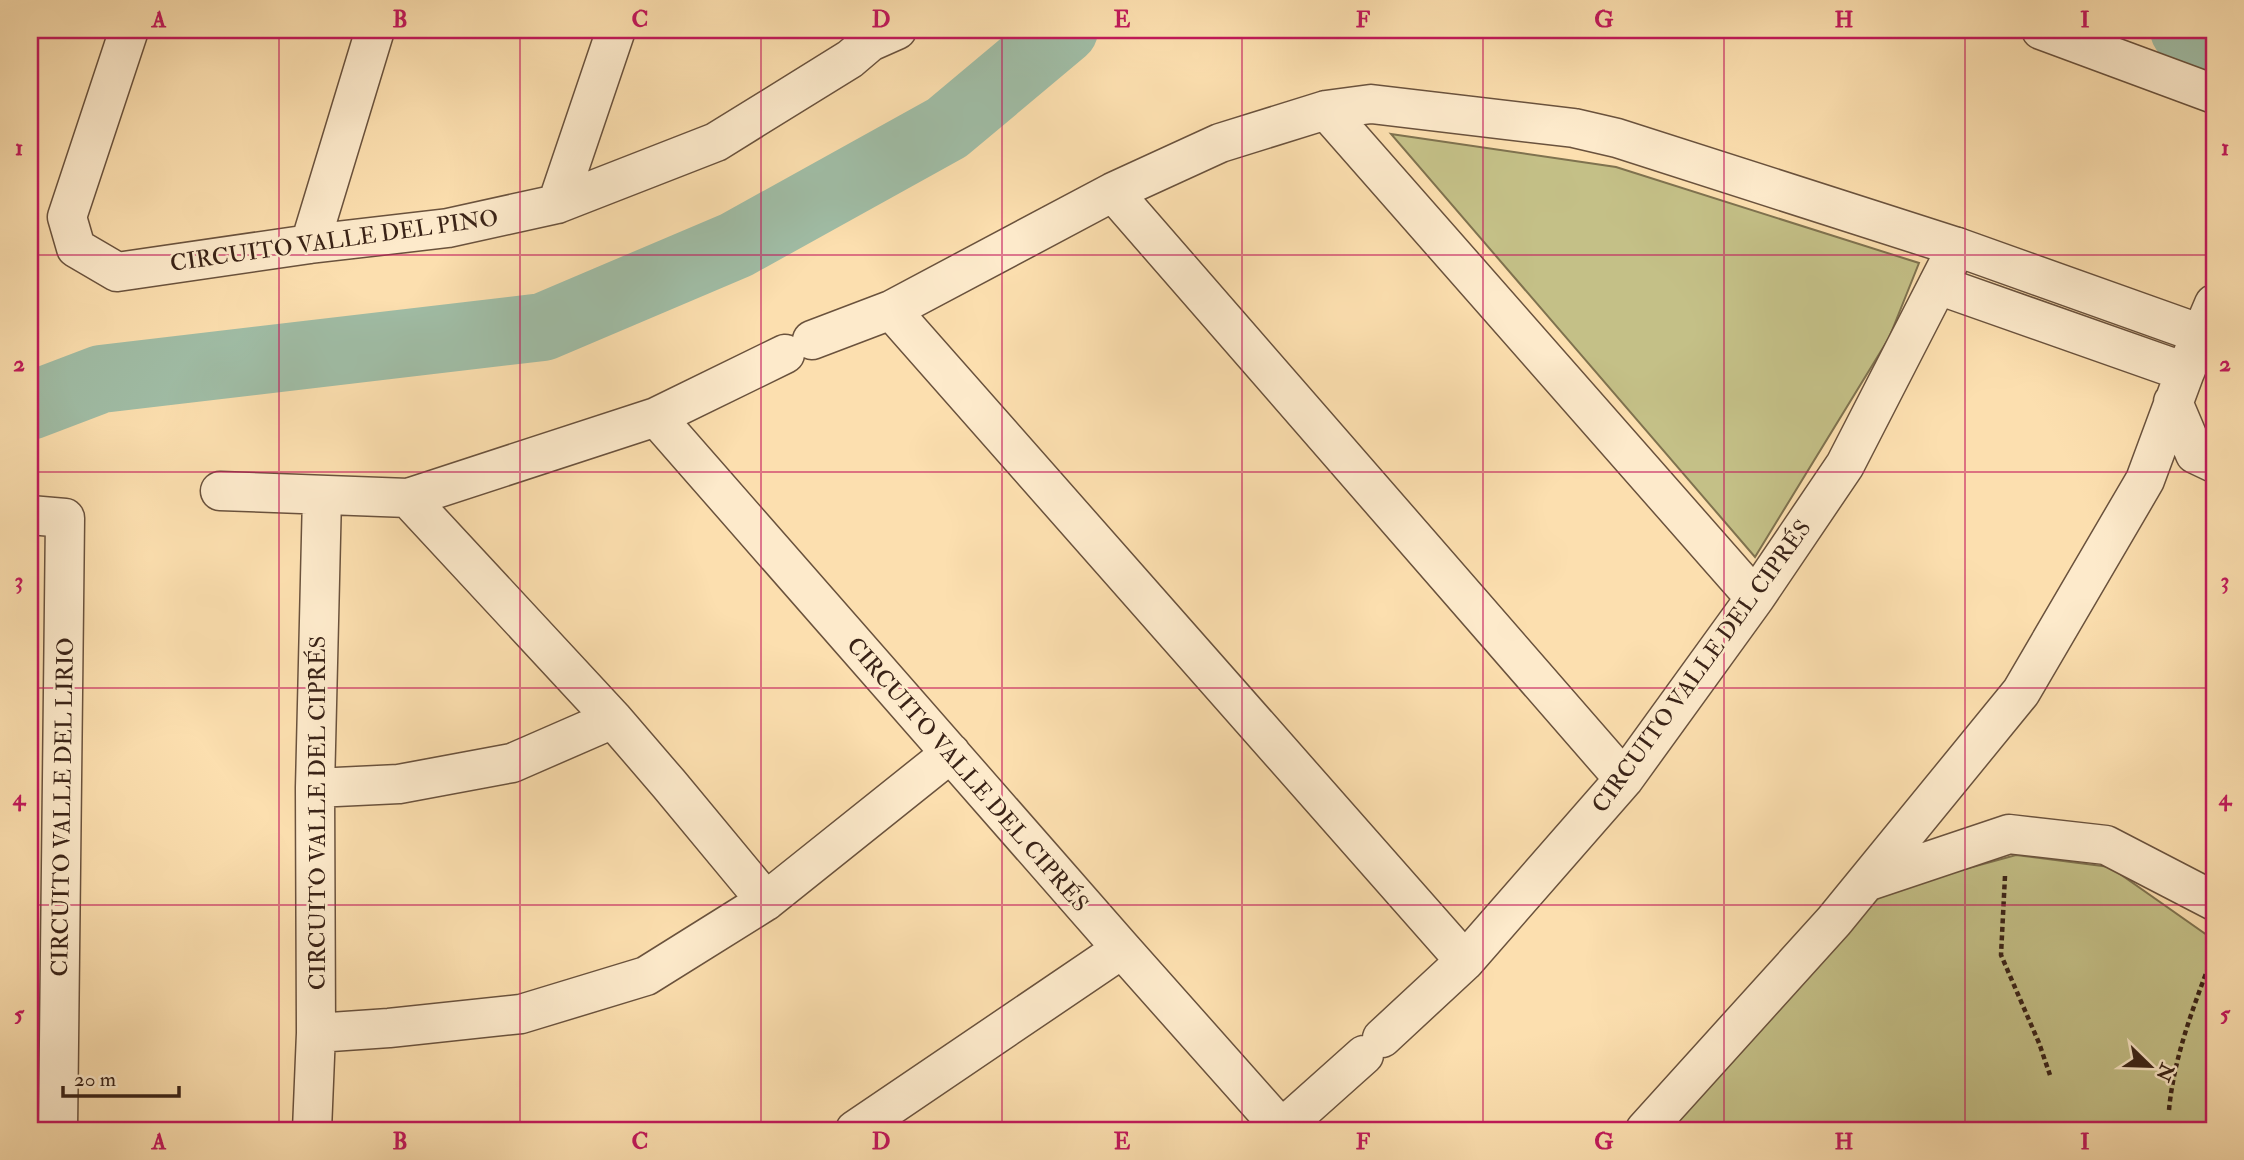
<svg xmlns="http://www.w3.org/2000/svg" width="2244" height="1160" font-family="'IM FELL Double Pica',serif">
	<rect width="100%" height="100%" fill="#fcdfaf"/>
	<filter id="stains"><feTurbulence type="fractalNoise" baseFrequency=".00286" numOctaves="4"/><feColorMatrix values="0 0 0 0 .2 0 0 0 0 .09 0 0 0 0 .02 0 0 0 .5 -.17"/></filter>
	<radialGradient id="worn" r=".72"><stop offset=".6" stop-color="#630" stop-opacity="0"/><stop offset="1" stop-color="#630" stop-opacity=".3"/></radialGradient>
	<path fill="#c4c087" stroke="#7f724f" stroke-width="2" d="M1391 134 1616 167 1919 263 1889 338 1755 557Z
		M2016 855 2110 867 2214 940V1130H1652L1885 891Z"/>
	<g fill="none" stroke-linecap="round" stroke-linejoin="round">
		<path stroke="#a0bda6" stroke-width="68" d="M2184 30 2214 41
			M30 406 101 379 543 327 736 245 947 128 1064 30"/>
		<g stroke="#6a523d" stroke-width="41">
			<path id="minor" d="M129 30 67 217 76 248 117 272 310 244 448 228 557 204 716 142 850 59 870 42 897 30
				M1326 110 1755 598
				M1113 192 1624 779
				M557 204 616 30
				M310 244 375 30
				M891 310 1465 961
				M812 340 891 310 1113 192 1220 143 1326 110 1371 104 1574 128 1617 138 1957 247 1845 465 1755 598 1624 779 1465 961 1382 1038
				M656 417 1122 949 1282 1129
				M220 491 408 498 656 417 785 354
				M408 498 613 719 669 784 766 901
				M30 515 65 518 58 1130
				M315 788 399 784 512 763 613 719
				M316 1033 389 1028 521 1014 646 976 766 901 951 753
				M312 1130 316 1033 315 788 322 496
				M855 1130 1122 949
				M1280 1130 1364 1055"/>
		</g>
		<g stroke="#6a523d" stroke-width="41">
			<path id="tertiary" d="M2041 30 2214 94
				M1957 247 2201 334
				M1938 285 2185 372
				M2173 402 2195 454 2214 463
				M1866 882 2009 834 2106 845 2214 901
				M1645 1130 1834 921 2021 692 2145 480 2185 372 2214 304"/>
		</g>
		<path stroke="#3a2317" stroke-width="4.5" stroke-dasharray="5 3.5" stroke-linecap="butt" d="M2005 876 2001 955 2039 1043 2050 1075
			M2169 1110C2174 1055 2195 1003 2214 952"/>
		<use href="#minor" stroke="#fdeacb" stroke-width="38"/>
		<use href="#tertiary" stroke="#fdeacb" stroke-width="38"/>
	</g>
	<path fill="none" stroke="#c2185b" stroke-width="2" stroke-opacity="0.55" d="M279 30V1130M520 30V1130M761 30V1130M1002 30V1130M1242 30V1130M1483 30V1130M1724 30V1130M1965 30V1130M30 255H2214M30 472H2214M30 688H2214M30 905H2214"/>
	<g text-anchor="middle" stroke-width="5" stroke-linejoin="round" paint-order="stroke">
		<g font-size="23" fill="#3a2317" stroke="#fdeacb">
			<text transform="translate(334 240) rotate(-8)" y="8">CIRCUITO VALLE DEL PINO</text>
			<text transform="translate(1701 666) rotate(-54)" y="8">CIRCUITO VALLE DEL CIPRÉS</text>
			<text transform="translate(968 774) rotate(49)" y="8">CIRCUITO VALLE DEL CIPRÉS</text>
			<text transform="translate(62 807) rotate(-89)" y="8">CIRCUITO VALLE DEL LIRIO</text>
			<text transform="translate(317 813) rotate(-90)" y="8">CIRCUITO VALLE DEL CIPRÉS</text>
		</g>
	</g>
	<rect width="2244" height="1160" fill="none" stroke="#fcdfaf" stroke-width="77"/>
	<g transform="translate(2150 1066) rotate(113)" stroke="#fdeacb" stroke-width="5" paint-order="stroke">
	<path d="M0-5L12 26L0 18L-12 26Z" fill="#3a2317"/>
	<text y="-10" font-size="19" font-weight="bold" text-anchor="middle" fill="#3a2317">N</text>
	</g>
	<path d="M63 1086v10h116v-10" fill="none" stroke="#3a2317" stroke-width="3.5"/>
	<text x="74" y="1086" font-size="21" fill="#3a2317" stroke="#fdeacb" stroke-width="5" paint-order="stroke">20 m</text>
	<rect x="38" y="38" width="2168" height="1084" fill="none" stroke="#c2185b" stroke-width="2.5"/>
	<g font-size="23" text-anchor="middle" font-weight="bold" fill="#c2185b">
		<text x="159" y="27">A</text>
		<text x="400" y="27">B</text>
		<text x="640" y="27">C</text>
		<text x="881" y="27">D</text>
		<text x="1122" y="27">E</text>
		<text x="1363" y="27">F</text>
		<text x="1604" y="27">G</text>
		<text x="1844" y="27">H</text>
		<text x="2085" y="27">I</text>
		<text x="19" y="155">1</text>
		<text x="2225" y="155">1</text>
		<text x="19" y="371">2</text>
		<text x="2225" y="371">2</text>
		<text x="19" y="588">3</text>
		<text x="2225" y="588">3</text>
		<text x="19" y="805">4</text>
		<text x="2225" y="805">4</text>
		<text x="19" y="1021">5</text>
		<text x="2225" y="1021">5</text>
		<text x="159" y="1149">A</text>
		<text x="400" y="1149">B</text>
		<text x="640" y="1149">C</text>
		<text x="881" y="1149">D</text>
		<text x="1122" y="1149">E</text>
		<text x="1363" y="1149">F</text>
		<text x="1604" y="1149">G</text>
		<text x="1844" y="1149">H</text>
		<text x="2085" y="1149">I</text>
	</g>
	<rect width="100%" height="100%" filter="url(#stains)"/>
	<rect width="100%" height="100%" fill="url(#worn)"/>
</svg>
